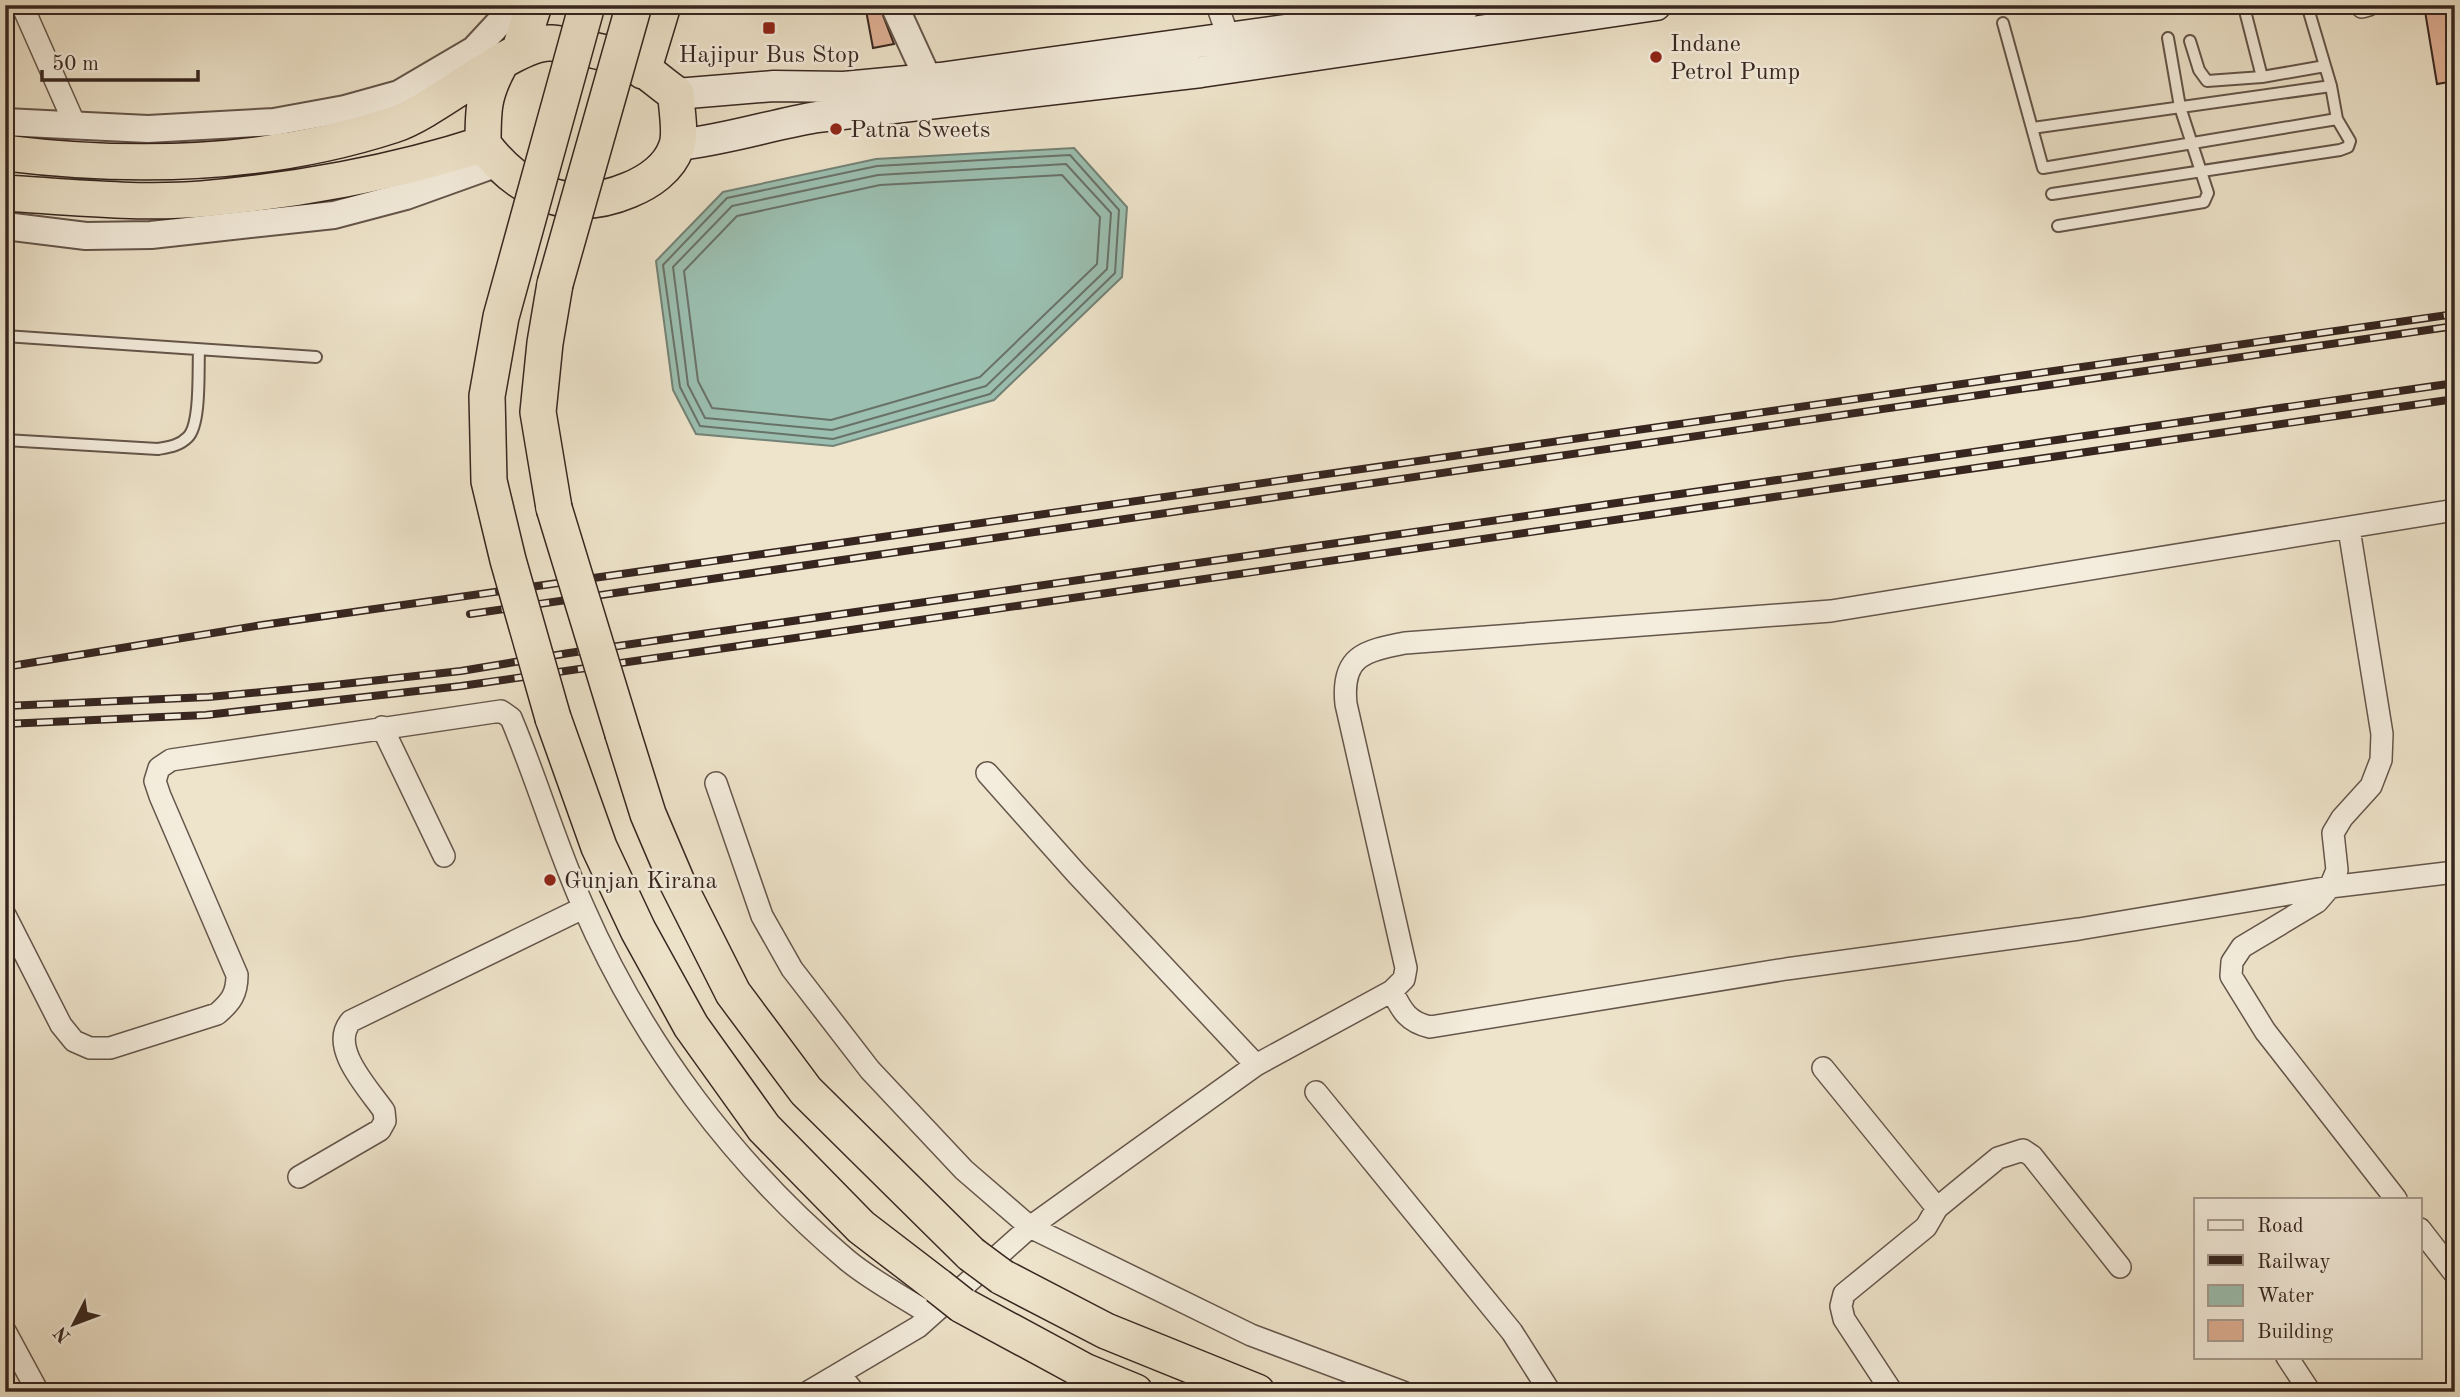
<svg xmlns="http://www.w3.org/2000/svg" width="2460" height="1397" font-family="'Old Standard TT',serif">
	<rect width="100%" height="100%" fill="#eee4cb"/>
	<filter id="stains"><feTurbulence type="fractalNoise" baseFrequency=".00286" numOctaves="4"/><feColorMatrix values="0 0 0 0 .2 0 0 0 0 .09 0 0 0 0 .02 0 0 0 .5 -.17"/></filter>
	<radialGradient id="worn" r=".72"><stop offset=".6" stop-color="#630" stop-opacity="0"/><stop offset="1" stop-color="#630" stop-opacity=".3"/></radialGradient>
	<path fill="#9bbfb0" stroke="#738276" stroke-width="2" d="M1074 148 1127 207 1122 277 994 400 833 446 696 434 673 390 656 261 723 192 876 159Z"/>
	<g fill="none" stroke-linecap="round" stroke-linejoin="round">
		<path stroke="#697268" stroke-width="2" d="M1070 155 1119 210 1115 273 990 394 833 439 700 426 680 387 663 265 727 198 877 166Z
			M1066 164 1111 213 1107 269 986 386 832 430 705 418 688 385 673 267 732 206 878 175Z
			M1062 175 1100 217 1097 264 980 377 831 420 712 408 698 381 684 271 737 216 880 185Z"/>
	</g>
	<path fill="#e0b196" stroke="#372620" stroke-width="2" d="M865 5H879L894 44 873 48Z
		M2424 5H2455V81L2437 84Z"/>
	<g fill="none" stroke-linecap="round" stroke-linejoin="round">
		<g stroke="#65564b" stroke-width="14">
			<path id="service" d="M2244 7 2262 77
				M2003 23 2043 168 2337 119 2331 86 2307 5
				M2190 41 2199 70 2207 81 2262 77 2325 66
				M2032 128 2331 86
				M2052 194 2340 150 2348 147 2350 141 2337 119
				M2058 226 2204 202 2208 193 2180 107 2168 38
				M5 336 316 357
				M5 440 158 449C169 447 179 446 188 437 201 424 198 369 199 350"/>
		</g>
		<g stroke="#65564b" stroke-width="24">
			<path id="minor" d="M22 5 76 127
				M1217 5 1228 36
				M2362 7 2369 5
				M2349 529 2382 734 2381 760 2371 786 2342 818 2333 833 2337 870 2330 887 2317 902 2242 947 2232 962 2231 976 2265 1031 2396 1199
				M382 727 444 856
				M987 773 1076 873 1256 1065
				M716 783 762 916 792 969 870 1070 964 1170 1030 1227 1251 1335 1403 1392
				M5 915 61 1025 74 1041 90 1048H110L217 1014C231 1002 237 994 237 975L160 796 155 781 159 768 171 760 501 711 511 718C537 780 556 845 583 906 642 1042 734 1165 847 1260 872 1281 904 1297 931 1315
				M1392 991C1402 1011 1408 1022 1430 1027L1786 969 2079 929 2330 887 2455 872
				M1823 1068 1937 1208 1926 1227 1844 1294 1841 1306 1844 1319 1892 1392
				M1316 1092 1512 1332 1550 1392
				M299 1177 380 1130 385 1121 384 1111C369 1089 328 1047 351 1021L583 908
				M1937 1208 1998 1158 2023 1150 2032 1156 2120 1267
				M2420 1229 2455 1274
				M5 1331 38 1392
				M2287 1357 2310 1392
				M839 1374 854 1392
				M808 1392 918 1327 1030 1227 1256 1065 1392 991 1404 979 1406 968 1346 704C1341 656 1364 651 1405 643L1831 611 2455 510"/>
		</g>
		<g stroke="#65564b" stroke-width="30">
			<path id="tertiary" d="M894 5 928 79
				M5 122 148 129 274 122 345 109 399 94 474 50 500 22 507 5
				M5 226 86 236 151 235 334 215 406 196 498 163"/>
		</g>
		<g stroke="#372620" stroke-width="33">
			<path id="secondary" d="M676 94 774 86 844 87 940 78 1465 5
				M678 145C725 140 770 125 817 117L1201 72 1656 5"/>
		</g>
		<g stroke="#372620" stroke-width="38">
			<path id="trunk" d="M520 49 534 5
				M643 71 663 5
				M5 153C135 169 267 166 393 125 437 111 514 41 551 43 565 44 617 54 628 60 645 68 661 84 676 94 676 109 682 134 676 148 669 168 649 182 629 190 570 215 520 193 483 144 483 110 483 95 500 64
				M5 193C70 197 137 204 202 199 293 191 395 173 483 144
				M554 508 538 412 545 343 555 284
				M553 718 599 847 638 930 691 1026 764 1128 861 1227 938 1286
				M623 734 648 814 677 882 733 993 806 1091 971 1254
				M1002 1277 1106 1331 1257 1392
				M962 1305 1084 1371 1135 1392"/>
		</g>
		<use href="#service" stroke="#f4eddd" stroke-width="10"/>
		<use href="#minor" stroke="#f4eddd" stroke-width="21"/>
		<use href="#tertiary" stroke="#f4eddd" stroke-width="26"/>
		<use href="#secondary" stroke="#f4eddd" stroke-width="30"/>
		<use href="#trunk" stroke="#eee4cb" stroke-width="35"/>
		<g stroke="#372620" stroke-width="8">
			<path id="rail" d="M470 614 2455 326
				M5 667 262 625 2455 314
				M5 706 209 697 334 685 461 671 569 653 2455 383
				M5 724 206 715 461 686 2455 399"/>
		</g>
		<use href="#rail" stroke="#f4eddd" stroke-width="5" stroke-dasharray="16" stroke-linecap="butt"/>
		<g stroke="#372620" stroke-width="38" stroke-linecap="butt">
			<path id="trunk-bridge" d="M555 284 634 5
				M554 508 623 734
				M553 718 508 560 489 481 487 396 501 317 587 5
				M971 1254 1002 1277
				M938 1286 962 1305"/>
		</g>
		<use href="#trunk-bridge" stroke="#eee4cb" stroke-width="35"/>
	</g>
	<g fill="#8f2418" stroke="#f4eddd" stroke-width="2.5">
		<rect x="762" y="21" width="14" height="14" rx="3.5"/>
		<circle cx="1656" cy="57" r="7"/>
		<circle cx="836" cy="129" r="7"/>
		<circle cx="550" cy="880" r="7"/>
	</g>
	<g text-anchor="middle" stroke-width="5" stroke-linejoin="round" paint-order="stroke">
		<g font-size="24" fill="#372620" stroke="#f4eddd" text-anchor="start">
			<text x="1670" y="51">Indane<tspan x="1670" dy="28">Petrol Pump</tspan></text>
			<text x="769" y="62" text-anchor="middle">Hajipur Bus Stop</text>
			<text x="850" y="137">Patna Sweets</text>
			<text x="564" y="888">Gunjan Kirana</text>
		</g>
	</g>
	<rect width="2460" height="1397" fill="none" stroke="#eee4cb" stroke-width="28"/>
	<rect x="7" y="7" width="2446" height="1383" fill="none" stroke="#372620" stroke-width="3.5"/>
	<rect x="14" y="14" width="2432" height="1369" fill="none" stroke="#372620" stroke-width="2"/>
	<rect x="2194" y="1198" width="228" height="161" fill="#f4eddd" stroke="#a89d91" stroke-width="2"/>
	<rect x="2208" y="1220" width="35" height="10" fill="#f4eddd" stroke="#a89d91" stroke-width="2"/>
	<text x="2257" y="1232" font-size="21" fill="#372620">Road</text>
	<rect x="2208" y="1255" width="35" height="10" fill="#372620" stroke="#a89d91" stroke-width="2"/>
	<text x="2257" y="1268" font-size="21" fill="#372620">Railway</text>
	<rect x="2208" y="1285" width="35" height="21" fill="#9bbfb0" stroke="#a89d91" stroke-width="2"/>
	<text x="2257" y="1302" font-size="21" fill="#372620">Water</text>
	<rect x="2208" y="1320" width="35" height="21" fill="#e0b196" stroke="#a89d91" stroke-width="2"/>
	<text x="2257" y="1338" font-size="21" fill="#372620">Building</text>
	<g transform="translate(74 1324) rotate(228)" stroke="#f4eddd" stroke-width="5" paint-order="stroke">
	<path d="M0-5L12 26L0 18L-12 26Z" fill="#372620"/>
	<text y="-10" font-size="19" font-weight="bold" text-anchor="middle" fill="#372620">N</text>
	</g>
	<path d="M42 70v10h156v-10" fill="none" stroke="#372620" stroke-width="3.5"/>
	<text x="52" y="70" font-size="21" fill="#372620" stroke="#f4eddd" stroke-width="5" paint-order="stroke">50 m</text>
	<rect width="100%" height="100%" filter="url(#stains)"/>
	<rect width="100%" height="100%" fill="url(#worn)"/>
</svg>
